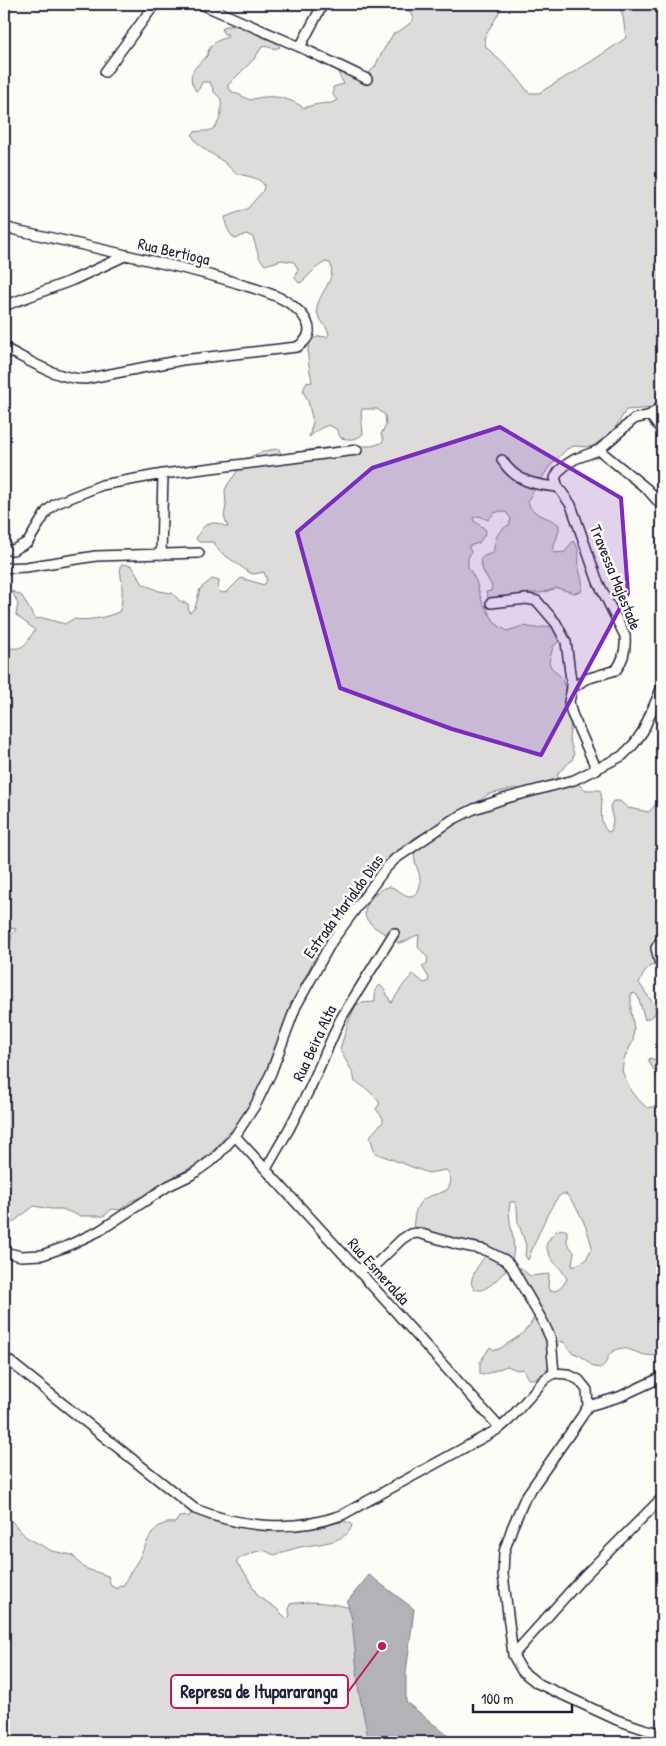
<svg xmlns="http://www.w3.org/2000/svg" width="666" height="1746" font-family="'Patrick Hand',sans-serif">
	<rect width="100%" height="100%" fill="#fdfcf7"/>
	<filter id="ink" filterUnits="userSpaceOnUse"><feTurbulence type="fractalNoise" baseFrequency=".02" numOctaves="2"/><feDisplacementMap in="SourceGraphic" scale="10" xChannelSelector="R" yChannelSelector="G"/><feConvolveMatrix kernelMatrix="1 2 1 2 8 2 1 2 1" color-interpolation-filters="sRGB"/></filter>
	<g filter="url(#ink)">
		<path fill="#dddcdb" stroke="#807f8b" d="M401 4H504L484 38 486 47 516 76 529 93H539L592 61 626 38 623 17 619 4H662V404L654 408 626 410 617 425 610 435 591 447 574 446 567 449 549 467 528 500C529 516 550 516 559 525 560 536 552 543 554 553L565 552 573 541C581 548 578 558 579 568 581 579 584 580 581 592L574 593 557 588 541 593H530L495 599 488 598 486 592 491 591 492 586 483 571 480 560 484 556 493 553C496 539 495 532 509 525L511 519 507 513 501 511 494 513 488 520 479 516 473 518 474 521 485 529 486 532 479 543 468 546 471 552 468 558V567L476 581 482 602 496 624 507 631 523 626 535 628 552 626 557 628 561 639 553 647 549 662 551 667 562 678 569 702 571 724 569 738 574 754 572 760 558 773 557 776 561 780 575 782 586 790H600C605 803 596 821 608 832L611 831 613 821 610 806 613 801H620L628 808 649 812 657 803 662 800V846L660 847 662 854 660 859 662 861V870L660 872V890L662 893V941L659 944 657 965C646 964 644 974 639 983L655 1006 656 1011 653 1016 645 1020 638 996 634 993 631 994V1012L634 1029 633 1041 624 1059 622 1071 632 1093 647 1108 661 1105 662 1101V1353C642 1363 627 1340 612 1352 607 1355 609 1358 606 1362 605 1365 602 1366 600 1368L594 1367 581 1356 571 1352 565 1343 560 1341C556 1355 547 1381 528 1379L523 1369 517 1370 507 1366 483 1375 480 1374V1362L490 1347 494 1350 499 1349 521 1335 530 1325 538 1310 535 1299 520 1272V1267L530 1276 549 1274 548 1288 550 1291C559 1292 563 1286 567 1279 560 1264 551 1265 546 1245 550 1237 557 1225 567 1231V1243L574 1252 572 1264 573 1267 586 1260 592 1247C587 1227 580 1210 566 1194H562C550 1202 534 1245 528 1260L525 1256 526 1245 518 1222 517 1207 515 1202H510C506 1224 518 1239 512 1260 509 1268 488 1292 478 1290 461 1286 482 1260 487 1254L485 1248 476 1242 452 1240 413 1232C414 1220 414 1202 428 1197 434 1194 440 1194 447 1190 452 1183 452 1176 446 1170L428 1173 375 1153 370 1136 383 1122V1118L376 1109 380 1103C373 1095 366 1086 355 1082 353 1069 345 1061 340 1049L349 1020 356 1005 361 1003 375 1002V990L380 985 385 990 391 1003 405 983 413 974 424 983 428 982 429 978 422 966 427 964 428 958 418 947 419 935C411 936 407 943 398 943 389 933 377 932 368 921 358 910 375 890 387 887 398 885 407 904 417 892 427 878 411 864 415 852 418 845 427 841 433 837 442 831 451 823 461 818 479 808 498 801 516 792L519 790 518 788 489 794 466 810 414 838 388 866 355 905 335 912 333 916 332 935 328 936 321 944 303 982 277 1071 276 1068 238 1127 228 1133 216 1148 196 1165 175 1176 151 1193 131 1201 120 1210 112 1209 104 1216H80L62 1209H51L34 1206 4 1229V944L11 942V936L16 929 4 927V632L6 633 7 642 10 648C26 650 27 641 35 630L16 615 18 604 12 591 22 596 35 619 43 618 65 624 73 619C89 621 104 618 119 612 125 598 121 580 120 566L123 564 132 566 143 584 159 591 172 593 180 601 188 604 189 613 195 608 200 589 212 579 219 581 218 589 222 593 227 592 241 578 264 585 267 580 264 572 254 574 250 573 219 551 214 542H199L196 539C200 531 204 522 215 523 220 523 223 526 228 527L224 516 226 506 225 490 228 484 239 469 240 463C249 456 267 449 279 449L281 455 314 449 351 446H372L381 443 384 440 381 434 386 425 385 415 377 409H362L361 413 363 434C356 440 350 440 341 438L336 429 329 425 321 428 309 437 313 422 308 401 303 391 306 383 312 382C310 367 298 332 327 337L329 335C328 325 315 318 317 307 320 292 337 278 330 263L325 262 316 268 302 282 299 283 295 278 298 269 294 262 282 260 265 265 259 257 253 237 246 234 236 239C229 235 225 225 225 217L247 209 263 191 264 185C258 176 246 177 236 173 232 171 229 166 225 163 214 154 198 148 192 135L194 132C199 131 202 131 207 131 221 129 222 110 221 99L214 92 210 82H202L199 89 196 91C185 75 195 67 207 56 209 44 217 40 228 37L227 33 225 35 222 31 223 27C238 21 271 35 280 47 274 51 268 45 262 47L254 59 228 85V87L231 91 250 100C269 94 287 96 304 108 311 105 324 103 332 103L337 100 333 95V87L344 84 338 73H345L362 79 375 67 379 58 393 34 401 30 413 21V16Z
			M651 1058 662 1064V1083L649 1062V1059Z
			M4 1510 6 1515 26 1537 52 1551 72 1555 84 1568 108 1576 111 1586 117 1589 118 1586 124 1585C127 1576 132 1570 137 1562 144 1551 150 1528 164 1524 167 1522 172 1523 175 1523L179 1517 190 1516 191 1513 226 1523 265 1525 286 1530 310 1529 345 1521 352 1524C350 1542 318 1544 305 1546 294 1548 284 1552 274 1555 271 1554 269 1552 266 1551 258 1549 244 1556 237 1560V1563L245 1573 258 1596 276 1608 287 1619 290 1616 289 1610 290 1604C312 1600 330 1603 351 1608L373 1742H4Z"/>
		<path fill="#b2b2b7" stroke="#787885" d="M369 1575 414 1609 406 1673V1702L456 1742H369L359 1692 352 1619 347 1602Z"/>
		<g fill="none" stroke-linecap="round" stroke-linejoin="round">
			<g stroke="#22223b" stroke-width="12">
				<path id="minor" d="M201 4 300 47 367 79
					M300 47 323 4
					M105 72 155 4
					M4 226 11 229C58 239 104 250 152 261 183 268 213 275 243 285 257 289 274 294 286 301 303 312 322 332 297 347L182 360 85 379C56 379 29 360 4 348
					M4 306 73 280 127 255
					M650 415 662 431
					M599 450 647 489 662 506
					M502 460C515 481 534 485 558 487L571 505 598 582 625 636C626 648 623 661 616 670L586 679 572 688
					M558 487 555 478 559 471 567 464 575 459 599 450 634 419 650 415 662 406
					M4 550H13L28 542 47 511 55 504 102 485 163 474 357 450
					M161 555 163 474
					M4 568 26 567 96 556 199 553
					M491 603 527 599 537 601 556 623 566 642 572 688 569 702 572 714 597 770
					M662 938 656 948 659 961 662 967
					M235 1136 357 1269 500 1428
					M266 1169 289 1129 310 1088 340 1020 394 933
					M4 1252 21 1256 42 1255 65 1247 99 1231 168 1186 193 1174 215 1158 235 1136 256 1104 271 1073 296 1006 332 941 385 869 395 859 452 820 474 809 503 799 574 780 622 756 634 744 643 731 662 687
					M357 1269 374 1266 402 1239 410 1234 418 1233 456 1244 485 1250 505 1260 511 1266 543 1322 551 1339 554 1373
					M4 1357 195 1509C242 1528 295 1532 342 1515L482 1438 500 1428 509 1420 545 1379 554 1373 567 1374 579 1380 587 1390 588 1406 582 1416 525 1498 512 1528 504 1552 503 1574 513 1655 522 1671 537 1683 617 1720 647 1730 662 1733
					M588 1406 619 1397 662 1377
					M513 1655 584 1576 662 1498"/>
			</g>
			<use href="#minor" stroke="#fdfcf7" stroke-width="9"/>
		</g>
	</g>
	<path fill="#7b2cbf" fill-opacity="0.2" stroke="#7b2cbf" stroke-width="4" stroke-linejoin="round" d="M500 427 621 498 628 593 541 755 452 729 340 688 297 532 372 468Z"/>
	<g text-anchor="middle" stroke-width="5" stroke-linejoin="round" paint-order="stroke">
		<g font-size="16" fill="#22223b" stroke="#fdfcf7">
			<text transform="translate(174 251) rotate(13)" y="6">Rua Bertioga</text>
			<text transform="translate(616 577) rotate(68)" y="6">Travessa Majestade</text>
			<text transform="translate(343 906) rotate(-54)" y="6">Estrada Marialdo Dias</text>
			<text transform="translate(314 1043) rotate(-65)" y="6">Rua Beira Alta</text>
			<text transform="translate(379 1271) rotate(48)" y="6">Rua Esmeralda</text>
		</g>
	</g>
	<path fill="none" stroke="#c2185b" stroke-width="2" d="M382 1646L348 1692"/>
	<circle fill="#c2185b" stroke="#fdfcf7" stroke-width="2" cx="382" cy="1646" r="5"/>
	<rect fill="#fdfcf7" stroke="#c2185b" stroke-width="2" x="171" y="1675" width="177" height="33" rx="5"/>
	<g font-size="18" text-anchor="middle" font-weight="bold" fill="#22223b">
		<text x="259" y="1698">Represa de Itupararanga</text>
	</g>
	<rect width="666" height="1746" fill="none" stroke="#fdfcf7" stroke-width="20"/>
	<rect x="10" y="10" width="646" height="1726" fill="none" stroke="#22223b" stroke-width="2" filter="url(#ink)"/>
	<path d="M473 1704v8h99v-8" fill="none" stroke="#22223b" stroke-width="2.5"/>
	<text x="481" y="1704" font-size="15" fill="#22223b" stroke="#fdfcf7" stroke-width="4" paint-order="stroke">100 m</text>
</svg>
